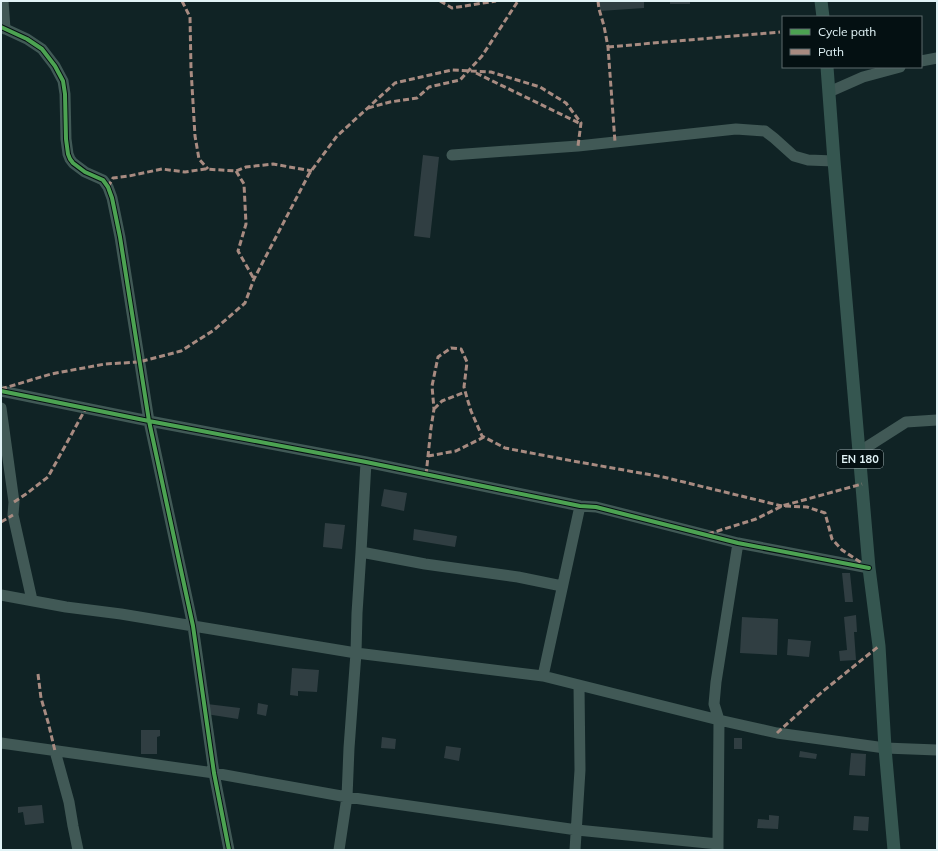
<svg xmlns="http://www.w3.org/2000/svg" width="938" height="851" font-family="Mulish,sans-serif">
	<rect width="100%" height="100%" fill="#102325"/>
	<path fill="#303e42" d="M599 1H644V8L600 11Z
		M670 1H690V4H670Z
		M423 155 439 157 430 238 414 236Z
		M384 489 407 493 404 511 381 506Z
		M325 523 345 525 342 549 323 547Z
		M414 529 457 536 455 547 413 540Z
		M842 573H850L853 602H845Z
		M856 615 857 632H854L856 660 840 661 839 651 847 650 844 617Z
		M742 617 778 619 777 655 740 653Z
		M788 639 811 641 809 657 787 655Z
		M292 668 319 670 317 692 298 691V696L290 695Z
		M258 703 268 705 266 716 257 714Z
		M207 704 240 708 238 719 206 714Z
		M141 730H160V736L157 737V754H141Z
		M382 737 396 739 395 749 381 748Z
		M734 738H742V749H734Z
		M446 746 461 748 459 761 444 758Z
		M800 751 817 754 816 759 799 757Z
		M851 753 866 754 865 776 849 775Z
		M42 805 44 823 25 825 23 812 18 813V807Z
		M769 815 779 816 778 829 757 828 758 819 769 820Z
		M854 816 869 817 868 831 853 830Z"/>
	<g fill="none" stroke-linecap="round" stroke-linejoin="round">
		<path stroke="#415956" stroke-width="11" d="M3 1 5 29
			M1 27 27 39 42 49 55 66 63 81 65 94 66 139 68 154 70 159 73 163 85 172 103 180 108 187 112 198 120 237 149 421 193 626 214 773 229 850
			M921 61 937 58
			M829 92 863 77 900 67
			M452 155 578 146 736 129 765 131 774 138 794 156 808 160 834 161
			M1 391 149 421 366 462 580 506 596 507 738 543 869 568
			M1 408 14 502 13 515 32 600
			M859 452 906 422 937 420
			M361 552 425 564 518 577 562 586
			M1 595 66 607 121 614 356 653 543 676 719 720 777 733 885 748 937 750
			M543 676 580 506
			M1 743 214 773 347 797 577 830 718 844V850
			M55 751 69 802 73 826 78 850
			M718 844 719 720 714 704 716 682 738 543
			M339 850 347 797 349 748 356 653 357 613 361 552 366 462
			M575 850 580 770 579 685"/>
		<path stroke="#355650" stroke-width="13" d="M821 1 823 17
			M827 67 834 161 869 568 879 646 885 748 894 850"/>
		<path stroke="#a88b81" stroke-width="3" stroke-dasharray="6 3" stroke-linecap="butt" d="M182 1 190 17 191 69 195 136 199 159 208 169
			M440 1 452 8 496 1
			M598 1 599 9 604 26 608 47 615 142
			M608 47 780 32
			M476 73 579 123
			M368 108 390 102 417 98 429 87 460 80 482 56 518 1
			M236 171 244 184 246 224 238 251 254 279
			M108 187 113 178 129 176 162 169 185 172 205 169 236 171 246 167 273 164 312 171
			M1 389 51 374 105 364 139 362 181 351 214 330 245 303 254 279 309 174 337 136 395 83 452 70 491 72 540 87 566 103 581 123 578 146
			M434 409 442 401 465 392
			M428 456 456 451 484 437
			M426 475 431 428 434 409 432 386 438 357 451 348 461 349 467 362 464 387 467 398 471 411 482 436 484 437 505 448 573 461 663 477 782 506 807 507 825 513 832 539 842 550 863 564
			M14 502 26 494 48 477 86 408
			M1 522 13 515
			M708 534 756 519 782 506 862 484
			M38 674 41 698 48 722 55 751
			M777 733 822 692 879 646"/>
		<g stroke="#041012" stroke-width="6">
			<path id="cycleway" d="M1 27 27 39 42 49 55 66 63 81 65 94 66 139 68 154 70 159 73 163 85 172 103 180 108 187 112 198 120 237 149 421 193 626 214 773 229 850
				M1 391 149 421 366 462 580 506 596 507 738 543 869 568"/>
		</g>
		<use href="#cycleway" stroke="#4ca352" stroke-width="4"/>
	</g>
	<g text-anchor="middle" stroke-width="3.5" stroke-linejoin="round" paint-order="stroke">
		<rect fill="#041012" stroke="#9fafb2" stroke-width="1" x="837" y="450" width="46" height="18" rx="3"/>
		<g font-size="11" font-weight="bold" fill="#e1f3f6">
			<text x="860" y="463">EN 180</text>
		</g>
	</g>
	<rect width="938" height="851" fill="none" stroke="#e1f3f6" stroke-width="4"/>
	<rect x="782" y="16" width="140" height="52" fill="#041012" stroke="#5c6b6d"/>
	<rect x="790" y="29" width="20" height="6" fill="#4ca352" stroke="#5c6b6d"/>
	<text x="818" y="36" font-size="12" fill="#e1f3f6">Cycle path</text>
	<rect x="790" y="49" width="20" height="6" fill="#a88b81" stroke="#5c6b6d"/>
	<text x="818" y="56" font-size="12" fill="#e1f3f6">Path</text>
</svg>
